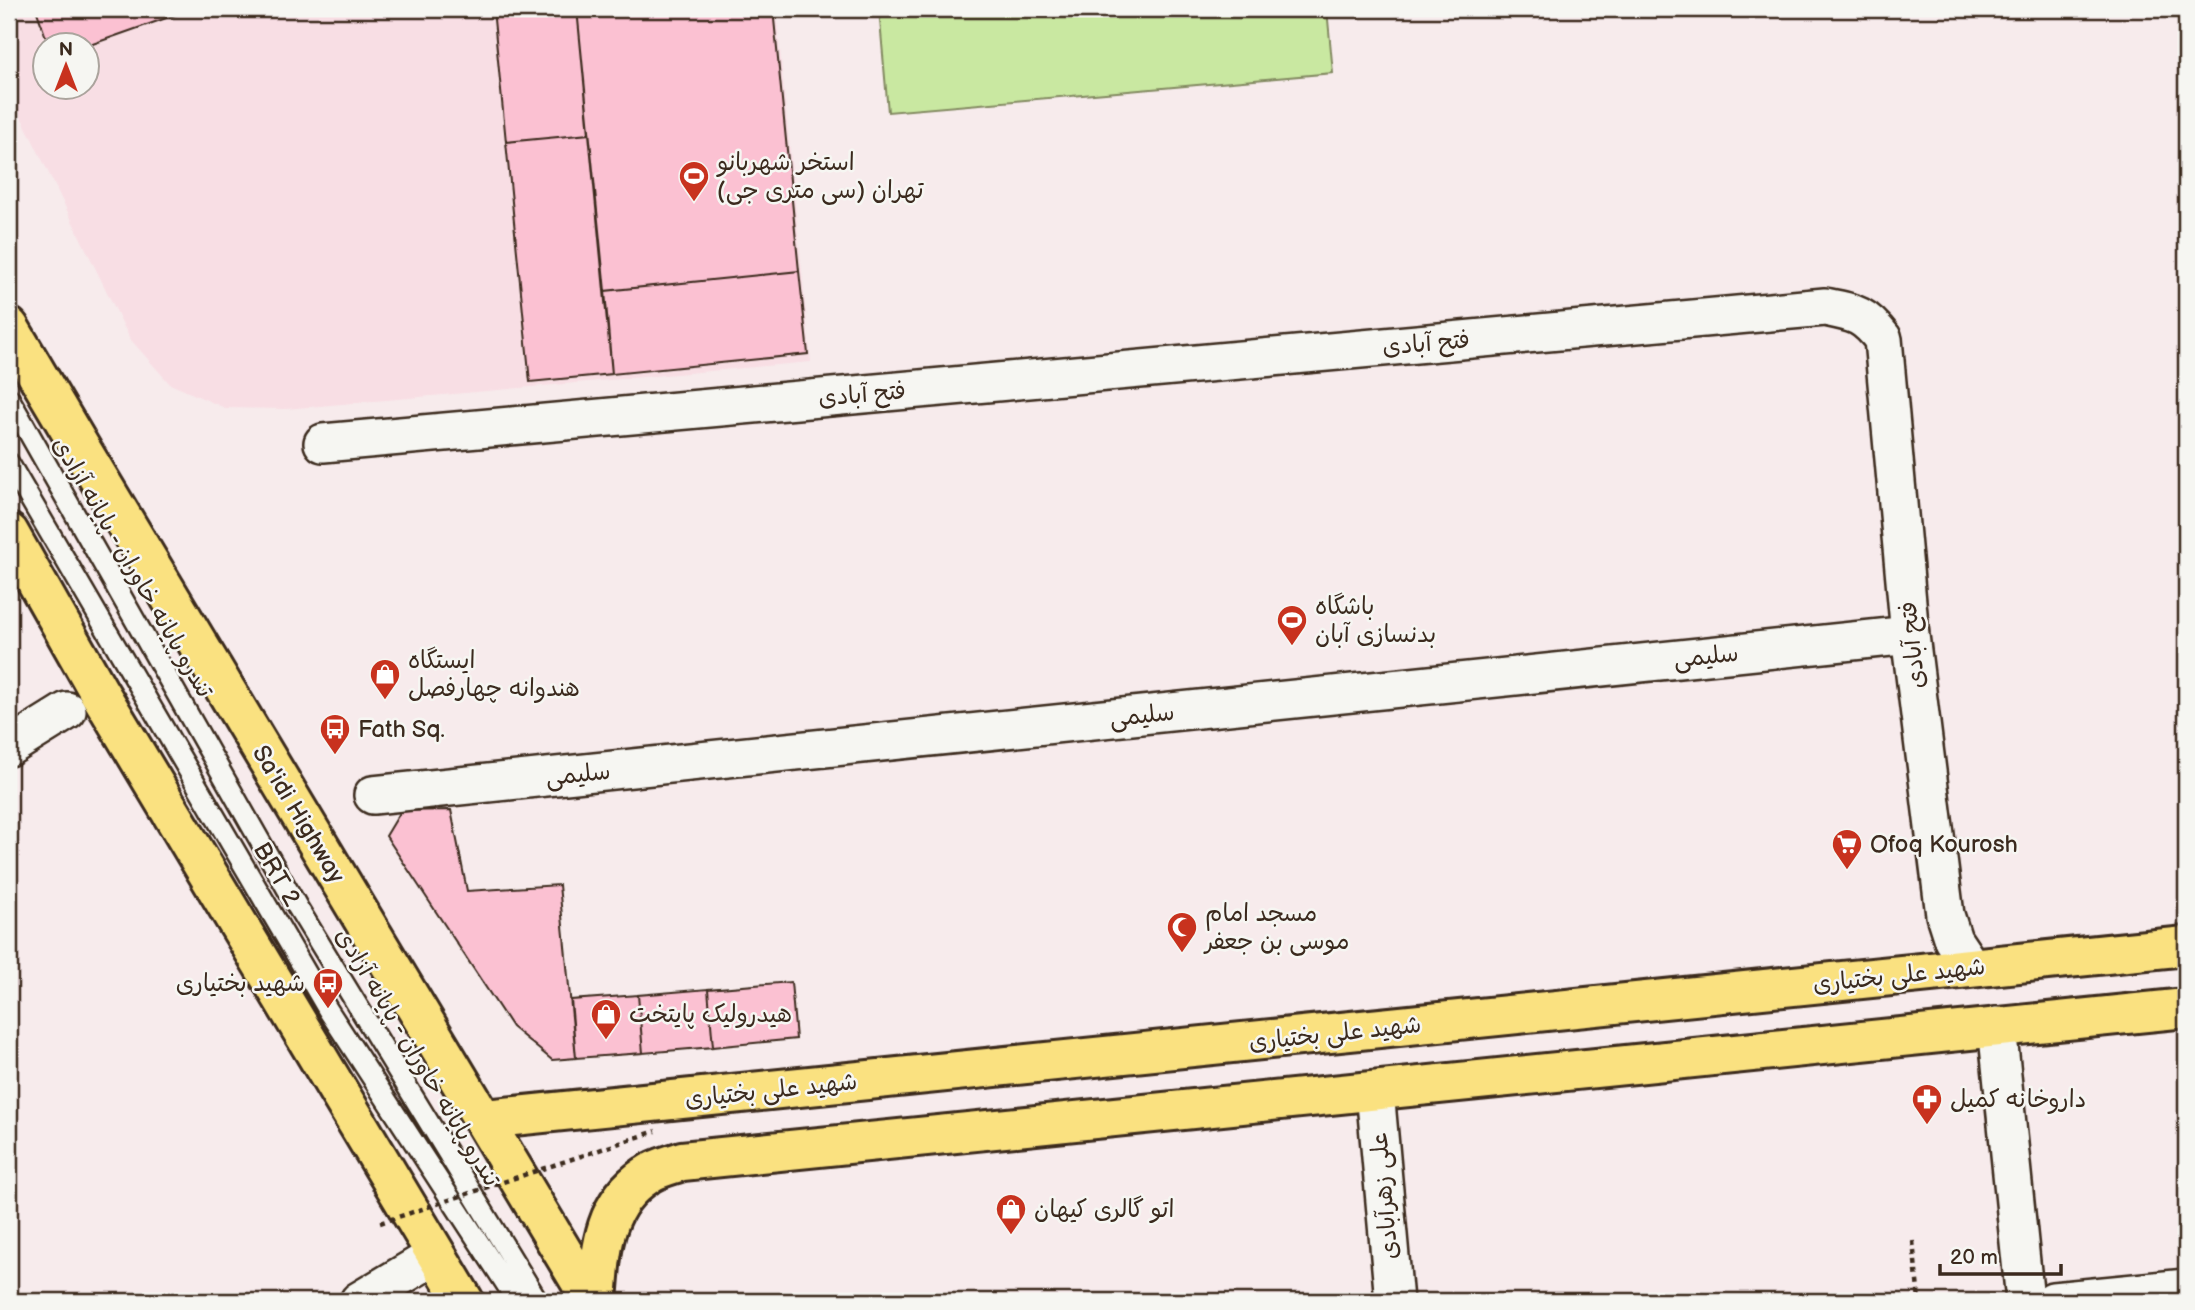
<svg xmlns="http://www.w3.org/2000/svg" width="2195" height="1310" font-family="'Balsamiq Sans','Playpen Sans Arabic',sans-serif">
	<rect width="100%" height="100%" fill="#f7ebec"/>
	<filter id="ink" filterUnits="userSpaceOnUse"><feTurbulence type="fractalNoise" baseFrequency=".0143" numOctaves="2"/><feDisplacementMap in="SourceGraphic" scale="14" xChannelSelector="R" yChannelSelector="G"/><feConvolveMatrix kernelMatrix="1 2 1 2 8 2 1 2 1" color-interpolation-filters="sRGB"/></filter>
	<g filter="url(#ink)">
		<path fill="#f8dee4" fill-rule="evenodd" d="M9 9H776L811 362 286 409 225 408 170 384 130 339 9 92ZM46 46H88V88H46Z"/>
		<path fill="#c9e8a1" stroke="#828960" stroke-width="2" d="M879 9H1327L1333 73 888 112Z"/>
		<path fill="#fbc1d2" stroke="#3b2a1e" stroke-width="2" d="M36 9H192L87 46H49Z
			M493 9H577L589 134 506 142Z
			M577 9H773L799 271 605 291Z
			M589 134 612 374 530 382 506 142Z
			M799 271 808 354 612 374 605 291Z
			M451 810 467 891 559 885 576 1058 552 1060 512 1027 386 836 401 811Z
			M791 982 796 1039 713 1047 708 989Z
			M708 989 713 1047 643 1053 638 995Z
			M638 995 643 1053 576 1058 571 1000Z"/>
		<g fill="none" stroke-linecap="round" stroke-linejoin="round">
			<g stroke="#3b2a1e" stroke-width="24">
				<path id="lane" d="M9 398 298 908 538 1301
					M9 463 328 1010 517 1301"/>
			</g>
			<g stroke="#3b2a1e" stroke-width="42">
				<path id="street" d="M323 443 1825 307C1855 313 1864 314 1883 339L1910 635 1945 915 1953 940 1971 967
					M9 747 67 711
					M373 795 1910 635
					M1997 1026 2025 1301
					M1375 1091 1394 1301
					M359 1301 436 1255
					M2053 1301 2186 1288"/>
			</g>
			<g stroke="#3b2a1e" stroke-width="44">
				<path id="primary" d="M485 1119 2186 946
					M597 1301C601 1253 601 1205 647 1175 656 1168 671 1165 682 1161L2186 1008"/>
			</g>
			<g stroke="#3b2a1e" stroke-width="44">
				<path id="highway" d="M9 327C201 653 398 976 592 1301
					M9 533 99 692 464 1301"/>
			</g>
			<path stroke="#3b2a1e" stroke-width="4.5" stroke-dasharray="5 5" stroke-linecap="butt" d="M1913 1241 1919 1301"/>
			<use href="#lane" stroke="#f6f6f2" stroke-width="19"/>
			<use href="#street" stroke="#f6f6f2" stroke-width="37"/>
			<use href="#primary" stroke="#fae180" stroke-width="38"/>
			<use href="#highway" stroke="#fae180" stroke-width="38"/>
			<path stroke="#3b2a1e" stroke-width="4.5" stroke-dasharray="5 5" stroke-linecap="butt" d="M380 1223 656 1131"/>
		</g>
	</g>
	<defs>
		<g id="stadium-pin" transform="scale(1.575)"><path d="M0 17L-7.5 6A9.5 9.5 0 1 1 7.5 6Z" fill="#c8321e" stroke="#f6f6f2"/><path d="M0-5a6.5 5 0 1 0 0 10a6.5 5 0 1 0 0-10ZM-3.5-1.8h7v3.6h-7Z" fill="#fff"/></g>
		<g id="shop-pin" transform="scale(1.575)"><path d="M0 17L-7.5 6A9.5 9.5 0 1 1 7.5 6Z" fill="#c8321e" stroke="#f6f6f2"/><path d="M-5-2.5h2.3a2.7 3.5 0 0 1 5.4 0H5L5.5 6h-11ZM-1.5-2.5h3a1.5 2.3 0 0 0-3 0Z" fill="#fff"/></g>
		<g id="bus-pin" transform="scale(1.575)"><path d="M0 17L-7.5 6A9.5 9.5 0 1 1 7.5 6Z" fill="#c8321e" stroke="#f6f6f2"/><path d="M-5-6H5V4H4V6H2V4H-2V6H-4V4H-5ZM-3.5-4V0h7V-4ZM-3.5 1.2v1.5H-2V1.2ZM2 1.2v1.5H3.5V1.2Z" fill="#fff"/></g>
		<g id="supermarket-pin" transform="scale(1.575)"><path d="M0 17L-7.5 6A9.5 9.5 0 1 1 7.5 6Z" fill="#c8321e" stroke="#f6f6f2"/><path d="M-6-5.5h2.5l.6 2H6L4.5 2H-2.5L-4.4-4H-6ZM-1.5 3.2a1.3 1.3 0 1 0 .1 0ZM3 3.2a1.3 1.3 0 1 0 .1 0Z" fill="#fff"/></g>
		<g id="mosque-pin" transform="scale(1.575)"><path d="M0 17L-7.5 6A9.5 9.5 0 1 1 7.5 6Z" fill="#c8321e" stroke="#f6f6f2"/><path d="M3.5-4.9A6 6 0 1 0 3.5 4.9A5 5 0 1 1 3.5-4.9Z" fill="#fff"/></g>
		<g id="pharmacy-pin" transform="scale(1.575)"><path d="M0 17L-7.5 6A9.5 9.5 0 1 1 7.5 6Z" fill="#c8321e" stroke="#f6f6f2"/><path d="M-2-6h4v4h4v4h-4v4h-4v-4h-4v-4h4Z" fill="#fff"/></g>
	</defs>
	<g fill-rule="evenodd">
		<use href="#stadium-pin" x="694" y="176"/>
		<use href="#stadium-pin" x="1292" y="620"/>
		<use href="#shop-pin" x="385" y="674"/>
		<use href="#bus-pin" x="335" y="729"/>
		<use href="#supermarket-pin" x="1847" y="844"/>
		<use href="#mosque-pin" x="1182" y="927"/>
		<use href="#bus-pin" x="328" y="983"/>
		<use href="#shop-pin" x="606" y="1014"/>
		<use href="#pharmacy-pin" x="1927" y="1099"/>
		<use href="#shop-pin" x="1011" y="1209"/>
	</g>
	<g text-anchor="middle" stroke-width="5" stroke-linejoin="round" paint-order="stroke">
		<g font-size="24" fill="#3b2a1e" stroke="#f6f6f2" text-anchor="start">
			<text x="717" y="170">استخر شهربانو<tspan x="717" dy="28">تهران (سی متری جی)</tspan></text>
			<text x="1315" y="614">باشگاه<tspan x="1315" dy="28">بدنسازی آبان</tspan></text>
			<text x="408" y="668">ایستگاه<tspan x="408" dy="28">هندوانه چهارفصل</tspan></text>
			<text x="358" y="737">Fath Sq.</text>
			<text x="1870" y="852">Ofoq Kourosh</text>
			<text x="1205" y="921">مسجد امام<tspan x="1205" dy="28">موسی بن جعفر</tspan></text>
			<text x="305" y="991" text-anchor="end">شهید بختیاری</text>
			<text x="629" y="1022">هیدرولیک پایتخت</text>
			<text x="1950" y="1107">داروخانه کمیل</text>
			<text x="1034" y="1217">اتو گالری کیهان</text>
		</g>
		<g font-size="24" fill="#3b2a1e" stroke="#f6f6f2">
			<text transform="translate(1426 343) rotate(-5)" y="8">فتح آبادی</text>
			<text transform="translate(862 394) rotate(-5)" y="8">فتح آبادی</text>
			<text transform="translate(133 567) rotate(60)" y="8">تندرو پایانه خاوران - پایانه آزادی</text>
			<text transform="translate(1912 645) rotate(-96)" y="8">فتح آبادی</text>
			<text transform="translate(1706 656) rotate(-6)" y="8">سلیمی</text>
			<text transform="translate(1142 715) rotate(-6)" y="8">سلیمی</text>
			<text transform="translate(578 774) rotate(-6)" y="8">سلیمی</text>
			<text transform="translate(299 814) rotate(59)" y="8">Sa'idi Highway</text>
			<text transform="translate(277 874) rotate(60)" y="8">BRT 2</text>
			<text transform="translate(1899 975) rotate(-6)" y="8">شهید علی بختیاری</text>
			<text transform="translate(1335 1033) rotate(-6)" y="8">شهید علی بختیاری</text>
			<text transform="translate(418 1057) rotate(59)" y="8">تندرو پایانه خاوران - پایانه آزادی</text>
			<text transform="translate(771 1090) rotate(-6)" y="8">شهید علی بختیاری</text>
			<text transform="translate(1384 1196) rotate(-95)" y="8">علی زهرآبادی</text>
		</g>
	</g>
	<rect width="2195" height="1310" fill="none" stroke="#f6f6f2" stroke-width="35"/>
	<rect x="18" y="18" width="2160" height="1275" fill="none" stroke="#3b2a1e" stroke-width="2.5" filter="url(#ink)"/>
	<g transform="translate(66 66)"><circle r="33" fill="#f6f6f2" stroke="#aba49d" stroke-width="2"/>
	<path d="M0-5L12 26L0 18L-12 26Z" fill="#c8321e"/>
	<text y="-10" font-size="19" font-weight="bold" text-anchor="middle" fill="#3b2a1e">N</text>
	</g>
	<path d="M1940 1264v10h121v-10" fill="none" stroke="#3b2a1e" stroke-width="3.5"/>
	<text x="1950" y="1264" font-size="21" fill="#3b2a1e" stroke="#f6f6f2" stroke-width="5" paint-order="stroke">20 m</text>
</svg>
